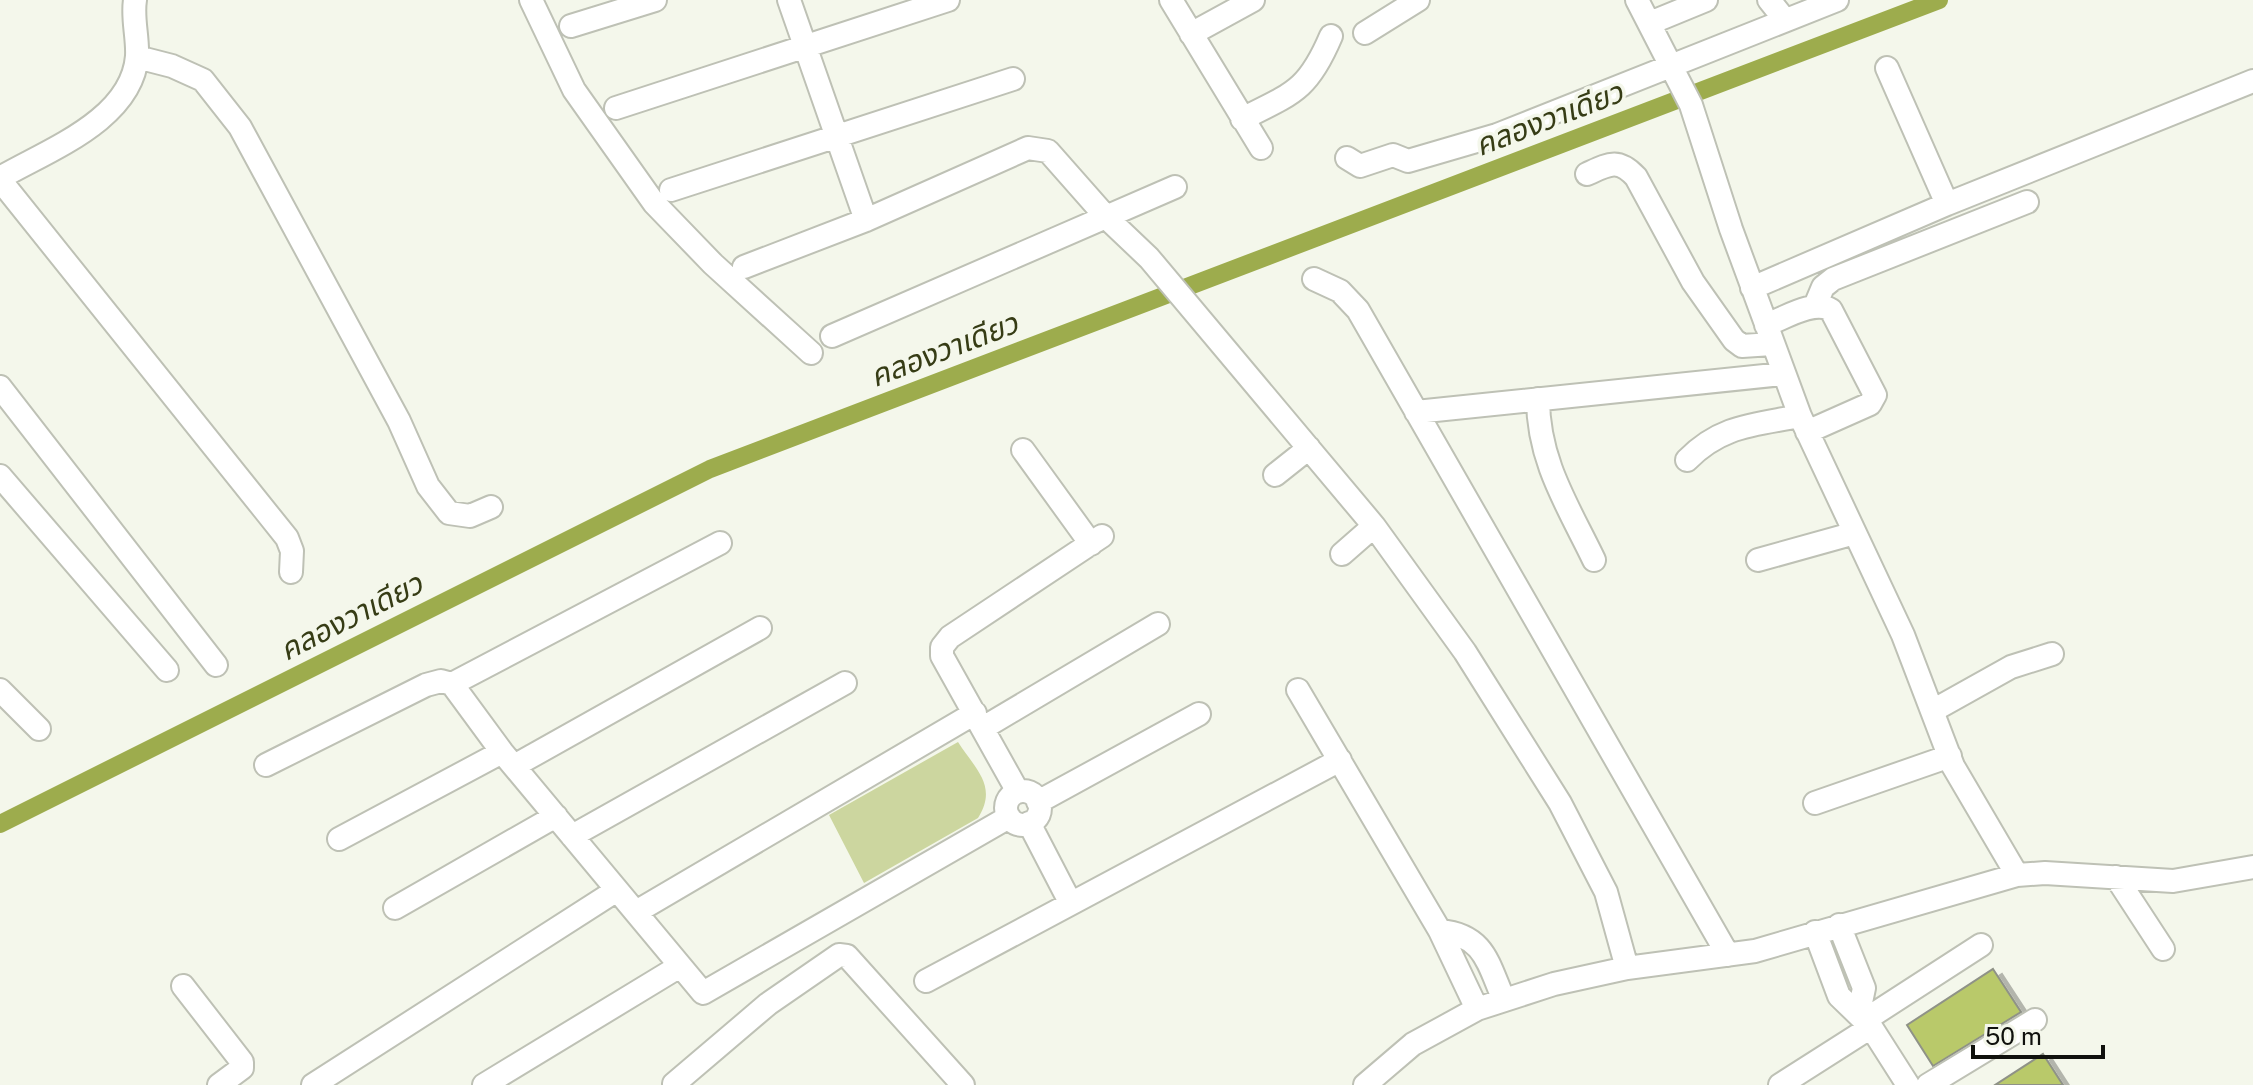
<svg xmlns="http://www.w3.org/2000/svg" width="2253" height="1085" font-family="'Public Sans','Noto Sans Thai',sans-serif">
	<defs>
		<filter id="shadow"><feDropShadow dx="9" dy="5" stdDeviation="0" flood-color="#0004"/></filter>
	</defs>
	<rect width="100%" height="100%" fill="#f4f7eb"/>
	<path fill="#ccd69f" d="M958 742C976 770 998 786 978 818L864 883 829 815Z"/>
	<g fill="none" stroke-linecap="round" stroke-linejoin="round">
		<path stroke="#9dac4d" stroke-width="18" d="M0 824 710 469 1939 0"/>
	</g>
	<path fill="#b9c96a" stroke="#8f9287" stroke-width="2" filter="url(#shadow)" d="M1993 969 2021 1012 1933 1066 1907 1025Z
		M2043 1054 2063 1085H1995Z"/>
	<g fill="none" stroke-linecap="round" stroke-linejoin="round">
		<g stroke="#bec1b5" stroke-width="26">
			<path id="minor" d="M531 0 574 90 654 203 713 264 811 353
				M789 0 866 220
				M1171 0 1261 148
				M1637 0 1691 105 1731 229 1800 416 1903 635 1953 766 2017 875
				M1769 0 1785 20
				M1650 23 1706 0
				M571 26 655 0
				M1365 33 1418 0
				M1191 34 1253 0
				M137 57 172 66 203 80 240 127 399 421 428 486 449 513 470 516 491 507
				M616 108 948 0
				M1242 119C1294 93 1308 90 1331 36
				M1347 158 1360 166 1393 155 1408 161 1497 135 1837 0
				M1587 174C1609 164 1618 158 1636 177L1693 282 1734 340 1742 346 1772 344
				M0 178C48 150 132 120 137 56 138 37 132 18 135 0
				M0 180 287 538 292 551 291 572
				M671 190 1013 79
				M1947 204 2253 81
				M744 267 866 220 1028 148 1048 151 1108 219 1149 258 1374 526 1465 652 1560 803 1606 892 1627 968
				M1314 279 1340 291 1358 310 1728 955
				M1752 288 1947 204 1887 68
				M1815 306 1823 287 1833 279 2027 202
				M1766 325C1783 319 1814 299 1831 310L1875 395 1870 404 1807 432
				M832 336 1175 187
				M0 387 216 665
				M1538 399C1538 461 1568 506 1594 560
				M1416 412 1783 374
				M1023 450 1091 544
				M1687 460C1721 425 1755 425 1800 416
				M1275 475 1309 448
				M0 476 167 670
				M1342 554 1374 526
				M1758 560 1855 533
				M452 684 502 752 703 993 1009 817
				M0 690 39 729
				M1298 690 1440 931 1477 1009
				M1934 710 2011 667 2052 654
				M983 728 1158 624
				M266 765 426 685 441 681 452 684 720 543
				M514 766 760 628
				M1006 808a17 17 0 1 1 34 0a17 17 0 1 1-34 0Z
				M1018 792 942 656V647L950 637 1102 536
				M1038 802 1199 714
				M1815 803 1950 756
				M1029 823 1070 902
				M572 836 845 683
				M339 839 502 752
				M2116 877 2163 949
				M395 908 556 816
				M636 912 975 713
				M1839 925 1864 988 1859 1012
				M1440 931C1485 935 1488 964 1504 1000
				M1815 932 1839 996 1871 1027 1908 1085
				M926 981 1340 760
				M183 986 242 1062V1068L219 1085
				M1865 1020 1981 945
				M674 1084 768 1004 839 955 847 956 963 1085
				M313 1085 617 890
				M484 1085 680 966
				M1365 1085 1413 1044 1477 1009 1554 984 1627 968 1755 951 2017 875 2045 873 2173 881 2253 867
				M1780 1085 1871 1027
				M1928 1085 2035 1020"/>
		</g>
		<use href="#minor" stroke="#fff" stroke-width="22"/>
	</g>
	<g text-anchor="middle" stroke-width="7" stroke-linejoin="round" paint-order="stroke">
		<g font-size="30" font-style="italic" fill="#363c15" stroke="#f4f7eb">
			<text transform="translate(1549 119) rotate(-21)" y="10">คลองวาเดียว</text>
			<text transform="translate(944 350) rotate(-21)" y="10">คลองวาเดียว</text>
			<text transform="translate(351 617) rotate(-27)" y="10">คลองวาเดียว</text>
		</g>
	</g>
	<path d="M1973 1045v12h130v-12" fill="none" stroke="#10110d" stroke-width="4"/>
	<text x="1985" y="1045" font-size="24" fill="#10110d" stroke="#f4f7eb" stroke-width="6" paint-order="stroke">50 m</text>
</svg>
